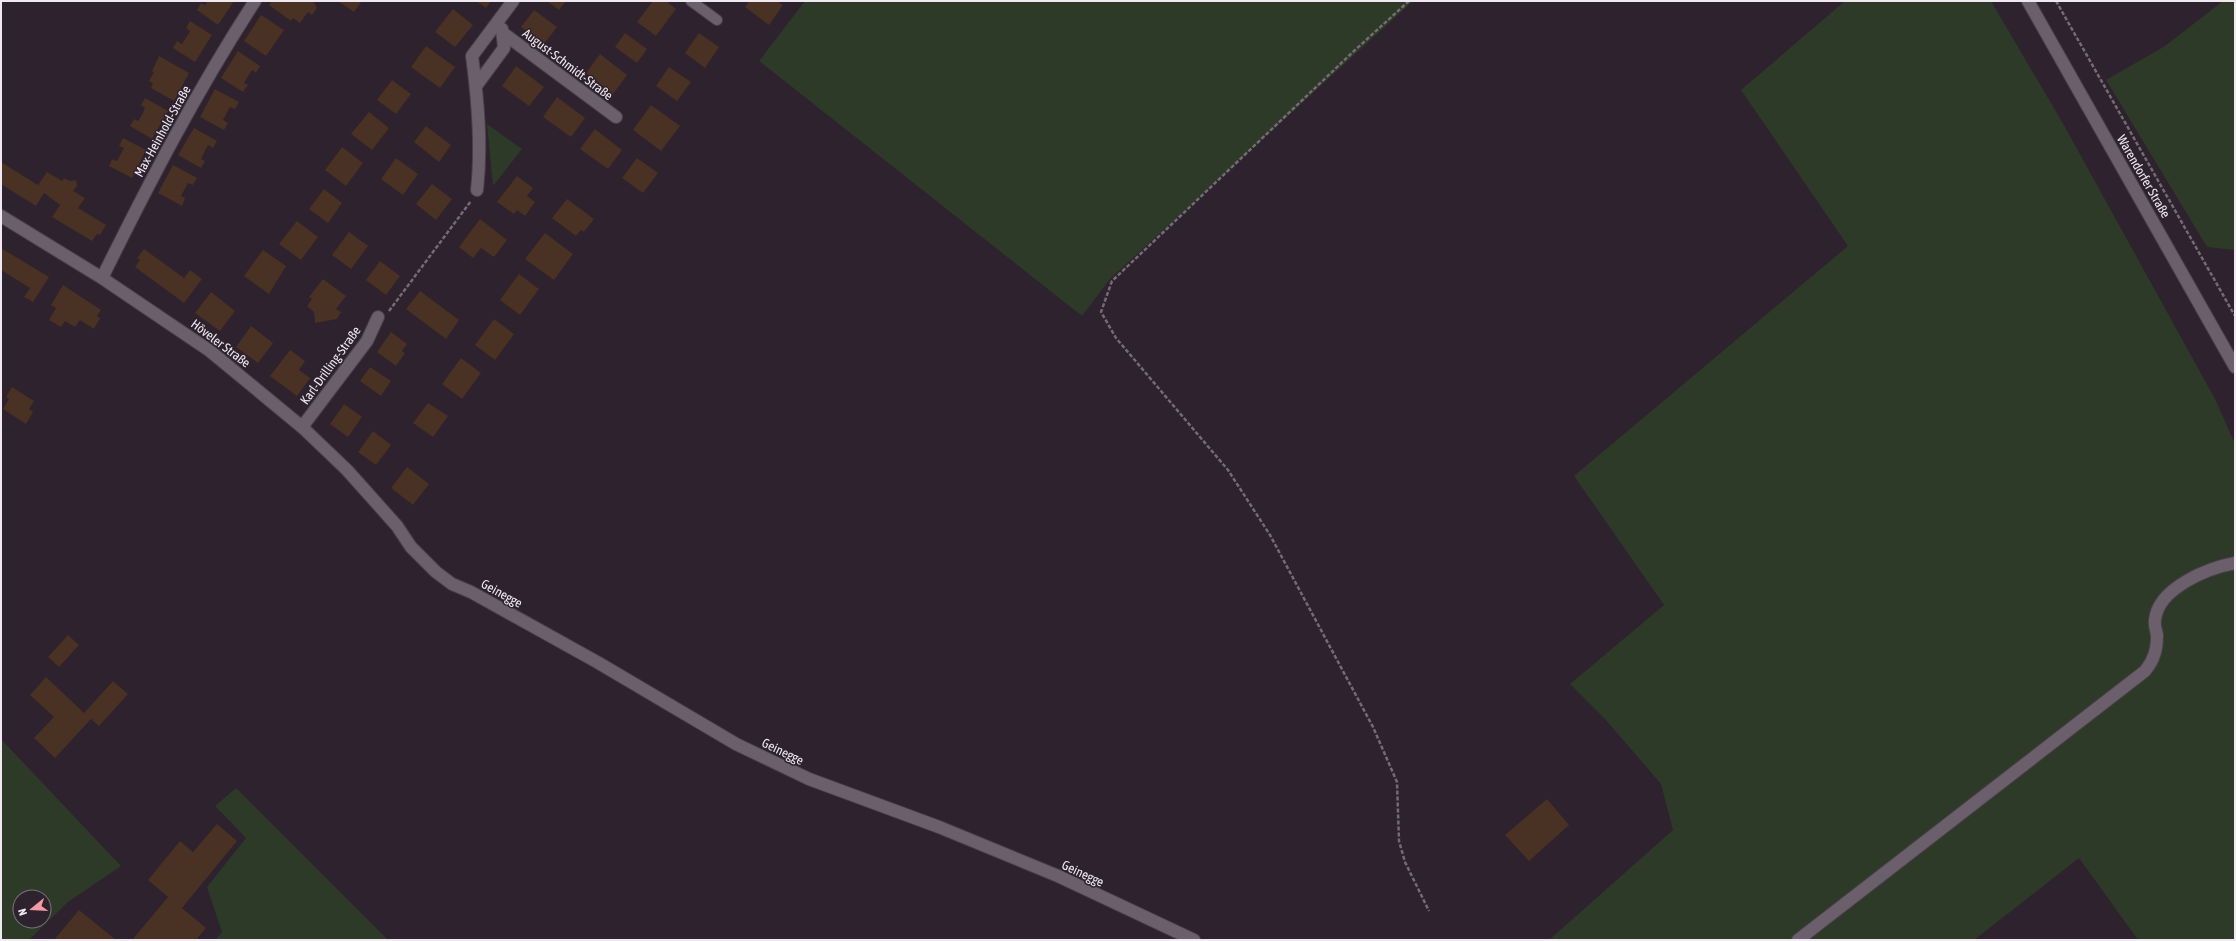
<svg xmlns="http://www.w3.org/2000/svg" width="2236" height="941" font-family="'Asap Condensed',sans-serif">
	<rect width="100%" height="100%" fill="#2d222d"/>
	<path fill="#2d3a28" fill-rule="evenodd" d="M805 1H1413L1110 279 1082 316 759 61Z
		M1845 1H1991L2065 127 2215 399 2235 444V940H2138L2079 858 1974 940H1549L1673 830 1661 784 1605 719 1570 684 1664 605 1574 476 1848 246 1741 90Z
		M2223 1H2235V250L2207 247 2106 80 2165 46Z
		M487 124 522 149 493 186Z
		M1 739 121 866 68 902 29 940H1ZM20 897H44V921H20Z
		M236 788 388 940H215L222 932 207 887 246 838 215 806Z"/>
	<path fill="#493123" d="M208 1H234L218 25 197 10 201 3 205 5Z
		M272 1H313L317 8 312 15 308 12 300 23 293 18 291 21 269 5Z
		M338 1H362L354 12Z
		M476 1H491L486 8Z
		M547 1H566L559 10Z
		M653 1H666L676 9 656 36 637 22Z
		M749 1H777L783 5 769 25 745 7Z
		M453 9 473 25 455 47 435 32Z
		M534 10 557 27 544 44 521 27Z
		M261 15 284 30 266 56 244 41Z
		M190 21 212 35 195 62 173 48 177 41 182 44 190 31 186 28Z
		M625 33 647 49 637 63 615 47Z
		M699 33 719 47 705 68 685 53Z
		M426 46 455 67 440 88 411 67Z
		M238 51 260 66 256 73 252 70 244 83 248 85 243 92 221 78Z
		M600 54 627 75 613 94 586 73Z
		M159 56 189 73 174 101 151 88 153 83 149 81 154 72 152 71Z
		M516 66 544 87 529 106 502 86Z
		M669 67 691 82 677 101 656 86Z
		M392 80 411 94 396 114 377 100Z
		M215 89 239 102 235 109 230 107 223 120 228 123 224 130 200 117Z
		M557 97 585 118 571 137 543 117Z
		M145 98 168 111 152 139 130 126 134 119 138 121 142 115 145 108 141 105Z
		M651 105 680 126 661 151 633 130Z
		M369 112 389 128 372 150 351 134Z
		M426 126 451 145 439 162 414 142Z
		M194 128 217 141 213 148 208 145 201 159 205 161 201 168 178 155Z
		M595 129 622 150 608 169 580 149Z
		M123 138 146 150 132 178 109 166 112 159 117 161 124 148 119 146Z
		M342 147 363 163 346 186 325 170Z
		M396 158 418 174 403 195 381 179Z
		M637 158 658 173 643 193 622 178Z
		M1 162 38 185 47 172 62 181 64 178 70 181 76 180 77 186 73 191 85 198 78 208 106 225 100 235 97 234 92 241 52 217 60 205 44 193 36 206 1 184Z
		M173 165 197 178 193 185 188 183 181 196 185 198 182 206 158 193Z
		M517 176 533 188 527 196 535 202 525 216 517 210 514 214 497 202Z
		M432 184 452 199 436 220 416 204Z
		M324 189 342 203 328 223 309 209Z
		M567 199 594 219 584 232 581 230 576 236 552 218Z
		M480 219 507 240 494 257 481 248 473 258 459 247Z
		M297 221 318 237 301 260 279 244Z
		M349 232 368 246 351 269 332 255Z
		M545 233 573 254 554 280 525 259Z
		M1 248 49 277 33 302 24 297 30 288 1 270Z
		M144 249 184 278 190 270 202 279 184 303 135 267 140 260 137 258Z
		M263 250 286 266 269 294 244 276Z
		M380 261 400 276 386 295 366 280Z
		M519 274 539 289 520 315 500 300Z
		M323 279 346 296 336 309 341 312 337 319 315 323 314 312 307 306 312 299 309 297Z
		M63 285 101 310 97 316 100 318 94 329 80 320 75 327 65 321 61 327 49 320 56 308 51 305Z
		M420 291 459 320 446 339 406 309Z
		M211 292 235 311 220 331 195 313Z
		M494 319 514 334 495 360 475 345Z
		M251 326 273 343 258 363 236 347Z
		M391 332 407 344 402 351 405 353 396 366 377 352Z
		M290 350 305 361 299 370 310 378 297 396 270 376Z
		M461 358 481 373 462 399 442 384Z
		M370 367 391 381 381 396 360 381Z
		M12 387 34 401 29 409 33 412 26 424 3 409 9 399 6 397Z
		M428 403 448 416 433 437 413 423Z
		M344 404 362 417 348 437 330 424Z
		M373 431 391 445 376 465 358 452Z
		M407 467 429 484 413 505 391 488Z
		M68 635 79 645 59 667 48 657Z
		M46 677 84 713 113 681 128 694 99 726 91 719 55 758 34 738 54 717 30 695Z
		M1547 799 1569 825 1529 861 1505 835Z
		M217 824 237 841 182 908 206 928 196 940H132L168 897 148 880 180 841 193 852Z
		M79 910 116 940H54Z"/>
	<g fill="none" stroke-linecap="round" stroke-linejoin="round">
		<g stroke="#4a404a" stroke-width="12">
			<path id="lane" d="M691 1 717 20"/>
		</g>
		<g stroke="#4a404a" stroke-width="14">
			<path id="street" d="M503 33 616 117
				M476 86 504 48 502 29
				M477 190C482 146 478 101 472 56L513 1
				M1 216 102 278 210 351 302 427 347 470 397 526 411 547 436 572 452 584 471 592 597 662 736 744 809 779 939 827 1058 876 1194 940
				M102 278C149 183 197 90 255 1
				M302 427 367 341 378 317
				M1798 940 2145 671C2154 660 2157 650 2157 635 2156 630 2154 625 2155 620 2158 588 2208 568 2235 563"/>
		</g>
		<g stroke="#4a404a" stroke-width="14">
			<path id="secondary" d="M2028 1 2235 367"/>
		</g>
		<path stroke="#746b74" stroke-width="2.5" stroke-dasharray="4 2" stroke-linecap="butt" d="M1409 1 1355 50 1112 281 1101 312 1116 338 1228 470 1270 535 1373 727 1397 782 1399 841 1405 862 1429 911
			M2056 1 2235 316
			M389 311 471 201"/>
		<use href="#lane" stroke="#6b5f6b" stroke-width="10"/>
		<use href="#street" stroke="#6b5f6b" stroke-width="12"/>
		<use href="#secondary" stroke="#6b5f6b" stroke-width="12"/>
	</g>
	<g text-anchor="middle" stroke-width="3" stroke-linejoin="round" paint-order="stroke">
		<g font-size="13" fill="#f1e9f1" stroke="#2d222d">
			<text transform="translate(568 64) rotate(37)" y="5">August-Schmidt-Straße</text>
			<text transform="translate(162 131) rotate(-61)" y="5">Max-Heinhold-Straße</text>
			<text transform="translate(2144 176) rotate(60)" y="5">Warendorfer Straße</text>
			<text transform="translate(221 343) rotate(37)" y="5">Höveler Straße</text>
			<text transform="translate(330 365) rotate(-54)" y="5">Karl-Drilling-Straße</text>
			<text transform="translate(502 593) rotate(29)" y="5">Geinegge</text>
			<text transform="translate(783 751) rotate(26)" y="5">Geinegge</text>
			<text transform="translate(1083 873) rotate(25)" y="5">Geinegge</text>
		</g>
	</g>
	<rect width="2236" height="941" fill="none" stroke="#f1e9f1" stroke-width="4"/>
	<g transform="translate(32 909) rotate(252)"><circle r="19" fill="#2d222d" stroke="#7b727b"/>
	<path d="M0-3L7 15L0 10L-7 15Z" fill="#f49aa6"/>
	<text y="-6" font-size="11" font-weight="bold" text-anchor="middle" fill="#f1e9f1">N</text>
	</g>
</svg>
